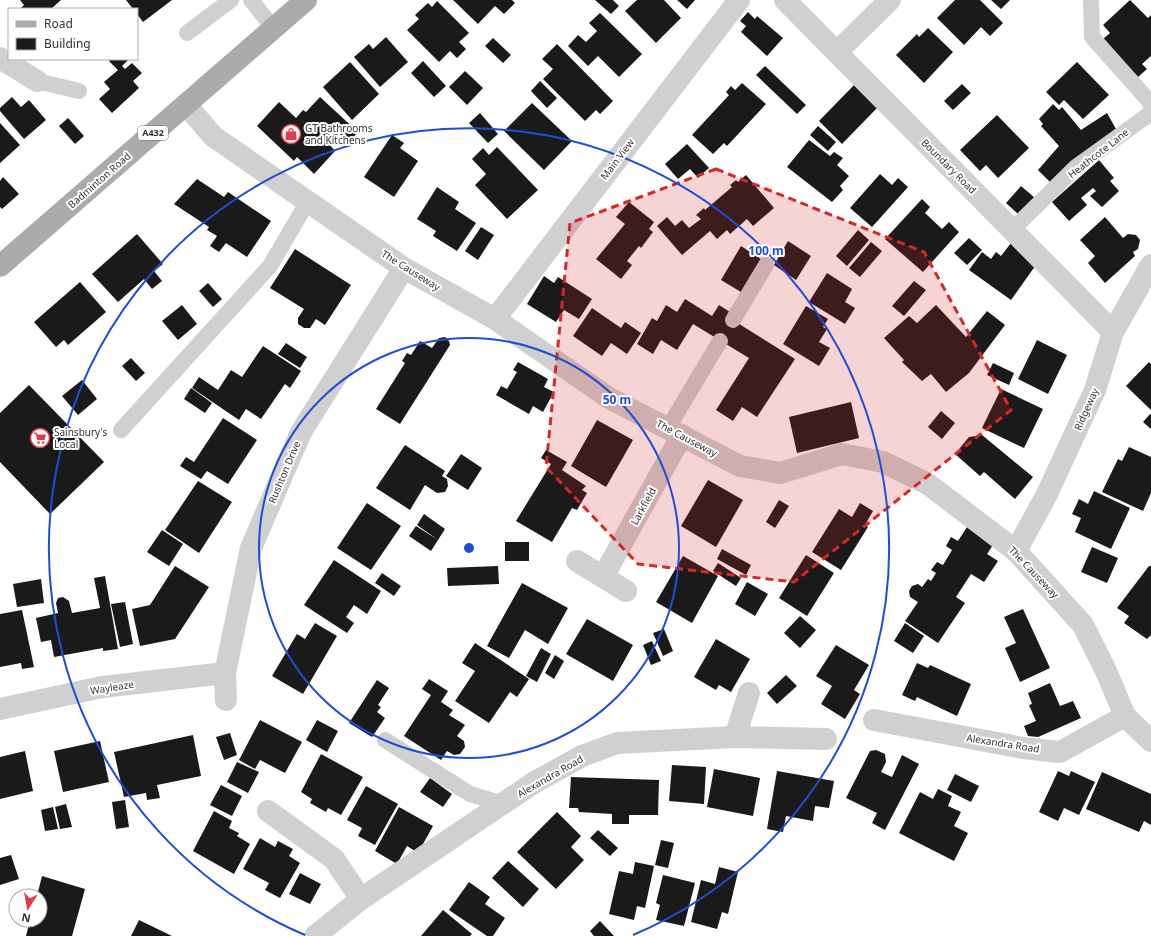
<svg xmlns="http://www.w3.org/2000/svg" width="1151" height="936" font-family="'Noto Sans',sans-serif">
	<rect width="100%" height="100%" fill="#fff"/>
	<path fill="#1a1a1a" d="M20 0H61L51 9H20L24 5Z
		M126 0H172L143 22 137 14V9H133Z
		M453 0H512L515 3 504 14 495 6 478 24Z
		M595 0H613L619 6 611 14Z
		M637 0H664L681 18 656 43 625 11Z
		M677 0H695L687 9Z
		M955 0H980L1003 23 990 36 981 27 964 45 937 18Z
		M991 0H1010L1001 9Z
		M1130 0 1148 18 1151 15V56L1142 64 1147 69 1138 77 1102 40 1110 33 1103 25Z
		M437 1 469 33 459 42 466 49 457 58 450 51 439 62 407 30 419 19 415 15 428 3 432 7Z
		M748 12 755 19 757 16 783 38 767 56 741 32 746 26 740 21Z
		M600 13 642 54 619 77 598 56 588 66 568 46 578 35 586 42 597 31 589 23Z
		M928 28 953 52 924 83 896 55 917 34 919 37Z
		M386 37 408 62 380 87 354 57 369 44 373 49Z
		M493 38 511 55 503 63 485 46Z
		M557 44 613 101 600 114 596 110 585 121 543 79 553 69 542 59Z
		M111 59H129L122 66 125 69 132 63 142 73 133 81 139 88 112 113 99 99 110 89 104 82 118 70 109 61Z
		M423 61 446 86 434 97 411 73Z
		M350 62 379 94 352 120 323 87Z
		M1077 62 1109 95 1083 119 1064 100 1059 105 1046 92Z
		M765 66 806 105 797 114 756 75Z
		M465 71 483 88 467 105 449 87Z
		M540 81 557 98 547 108 531 91Z
		M742 83 766 104 727 146 724 143 713 154 692 135 729 95 726 92 731 86 735 90Z
		M962 84 971 93 953 110 944 101Z
		M854 85 877 108 842 144 819 121Z
		M12 97 21 107 29 100 46 120 24 139 0 111V108Z
		M320 97 358 132 349 142 339 133 329 144 335 151 314 174 297 157 294 161 257 126 279 102 296 118 303 110 306 112Z
		M532 103 572 141 544 170 504 131Z
		M1053 104 1059 110 1062 107 1081 130 1107 113 1116 129 1051 183 1038 170 1059 146 1041 126 1043 124 1039 119Z
		M480 113 498 134 488 143 469 123Z
		M997 115 1029 148 998 178 986 165 980 171 960 150Z
		M68 118 84 136 75 144 59 126Z
		M0 123 20 145 0 163Z
		M818 126 836 142 828 151 810 135Z
		M392 135 404 143 400 148 418 161 394 197 364 177Z
		M809 140 830 156 834 152 843 158 837 165 849 176 840 186 843 190 832 202 787 167Z
		M687 144 709 168 698 178 690 169 678 179 665 164Z
		M497 147 538 190 507 219 475 185 486 174 472 159 483 148 489 155Z
		M1099 160 1114 178 1110 181 1119 191 1102 207 1090 196 1096 191 1093 188 1081 198 1087 205 1069 221 1052 202Z
		M880 174 892 185 898 178 908 187 872 227 850 208Z
		M746 175 774 208 753 226 747 219 730 234 727 230 717 239 710 231 682 255 657 226 667 217 675 226 682 220 689 228 701 219 696 215 704 208 705 210 732 187 730 185 736 180 738 182Z
		M3 177 19 194 2 209 0 207V181Z
		M197 179 224 197 228 192 271 221 247 257 226 243 219 252 210 246 217 236 207 230 209 227 174 204Z
		M1021 186 1035 198 1019 215 1006 203Z
		M437 187 459 202 455 209 476 223 457 251 433 236 436 231 417 219Z
		M922 199 930 207 925 213 942 229 949 222 959 232 923 272 885 239Z
		M629 202 654 222 649 229 653 232 641 248 639 246 627 261 632 265 621 279 596 259 625 224 616 217Z
		M1105 217 1123 238 1128 234 1136 235 1140 240 1138 249 1133 252 1135 256 1105 283 1088 263 1095 256 1080 240Z
		M481 227 494 235 478 260 465 251Z
		M858 230 869 240 847 266 836 256Z
		M137 234 163 264 154 271 162 281 152 289 144 279 118 302 92 274Z
		M969 238 982 250 967 265 954 253Z
		M788 241 811 256 796 280 774 265Z
		M871 242 882 251 860 277 849 268Z
		M1011 243 1038 262 1011 300 969 270 982 252 991 259 996 252 1001 256Z
		M741 246 761 259 741 292 721 280Z
		M295 249 351 285 325 325 316 319 310 328H304L298 324V318L304 309 270 288Z
		M827 273 852 289 845 302 855 308 845 324 809 302Z
		M544 276 554 283 558 277 592 299 579 319 564 310 556 322 527 304Z
		M914 281 926 290 904 316 892 306Z
		M80 282 106 312 68 345 64 340 56 347 34 322Z
		M208 283 222 299 213 307 199 291Z
		M685 299 712 316 719 305 730 312 728 317 795 359 757 417 742 407 733 421 716 410 749 358 693 324 677 350 661 340 653 354 637 344 652 318 657 321 666 305 677 312Z
		M182 305 197 324 178 340 162 321Z
		M936 305 966 337 987 311 1005 325 969 373 946 392 931 374 922 381 902 362 904 360 884 338 909 316 917 323Z
		M806 306 828 319 823 327 827 329 819 342 830 348 819 366 783 344Z
		M592 308 621 328 625 322 641 333 627 354 611 343 602 356 573 336Z
		M445 337 449 341 450 345 400 424 376 409 405 363 402 361 407 353 411 355 420 341 432 348 439 338Z
		M1037 340 1067 355 1048 394 1018 379Z
		M286 343 307 357 300 368 278 354Z
		M263 346 301 371 290 388 285 384 261 419 246 409 239 420 192 388 199 377 218 390 231 370 242 377Z
		M131 358 145 373 136 381 122 366Z
		M518 362 548 379 544 387 554 392 543 412 533 406 529 414 496 395 501 386 507 389 517 372 513 370Z
		M1149 362 1151 364V410L1126 386Z
		M993 363 1014 373 1009 385 987 375Z
		M82 380 97 399 78 415 62 396Z
		M29 385 104 462 50 514 0 462V413Z
		M191 388 212 403 205 413 184 399Z
		M1001 389 1043 409 1024 448 982 428Z
		M851 402 859 438 797 453 789 417Z
		M941 411 955 423 942 439 928 427Z
		M1150 414 1151 415V429L1143 422Z
		M223 418 257 440 228 484 207 471 201 479 180 466 186 457 194 462Z
		M597 420 633 440 606 487 571 466Z
		M982 435 1033 477 1015 499 984 472 980 476 955 454 969 437Z
		M405 445 445 471 442 476 447 479 448 486 445 492 437 493 425 485 410 510 376 488Z
		M1129 447 1151 457V493L1143 511 1102 492 1118 459 1122 461Z
		M546 450 567 462 562 470 586 486 582 490 587 493 577 510 572 508 552 542 516 521 551 464 541 458Z
		M461 454 482 468 468 490 446 476Z
		M708 480 743 500 716 547 681 526Z
		M198 481 232 502 199 553 165 530Z
		M1094 491 1130 508 1111 549 1075 532 1081 518 1072 514 1079 499 1088 504Z
		M779 500 789 506 775 528 766 522Z
		M367 503 401 526 371 570 337 548Z
		M860 503 873 511 865 525 868 527 841 570 812 552 839 509 852 517Z
		M424 514 445 529 438 540 417 525Z
		M969 524 995 542 987 554 998 561 984 582 971 574 956 597 965 603 938 643 905 621 918 602 910 597 909 591 912 586 918 584 922 587 928 579 931 581 936 573 931 570 937 562 943 565 952 550 946 546 951 537 958 541Z
		M416 526 438 540 431 551 409 536Z
		M162 530 183 544 169 566 147 552Z
		M505 542H529V561H505Z
		M1092 547 1118 558 1107 583 1081 572Z
		M722 549 751 565 746 575 717 559Z
		M806 555 834 573 807 616 779 598Z
		M683 556 718 576 692 623 656 602Z
		M334 560 381 591 367 614 354 605 346 617 354 623 347 633 304 605Z
		M718 563 741 578 736 586 713 571Z
		M175 566 209 587 175 639 140 646 132 609 150 605Z
		M498 566 499 584 448 586 447 568Z
		M1149 566H1151V635L1147 639 1124 623 1129 616 1117 608Z
		M382 573 401 586 394 596 375 583Z
		M105 576 118 649 103 651V648L54 657 51 640 41 642 36 618 58 613 56 603 58 598 63 597 69 601 72 613 100 608 94 578Z
		M41 579 44 603 17 607 13 584Z
		M747 582 768 594 755 616 735 604Z
		M522 583 568 608 548 644 525 630 509 658 487 646Z
		M125 602 133 644 120 647 111 604Z
		M1023 609 1050 668 1020 682 1005 648 1016 643 1004 617Z
		M22 610 34 667 22 669 21 663 0 667V614Z
		M800 616 816 630 800 648 784 633Z
		M587 619 633 645 613 681 566 654Z
		M315 623 337 636 303 694 272 676 297 634 305 639Z
		M905 623 924 636 913 653 894 641Z
		M664 629 673 651 663 656 653 633Z
		M716 639 750 659 731 692 719 685 716 690 694 677Z
		M652 641 661 661 651 665 643 645Z
		M475 643 529 679 517 697 510 692 489 723 455 701 475 671 462 663Z
		M836 645 869 665 854 690 860 694 845 719 821 704 832 686 816 676Z
		M541 648 551 654 537 682 526 676Z
		M555 655 564 661 554 679 545 673Z
		M917 663 928 668 930 665 971 684 957 716 917 697 915 701 902 695Z
		M786 675 797 686 777 704 767 693Z
		M429 679 448 691 441 702 453 710 449 715 465 725 457 736 464 741 465 747 460 754 454 755 447 751 441 760 404 736 431 695 422 689Z
		M377 680 389 688 378 705 381 707 377 712 385 718 372 737 349 723Z
		M1050 683 1060 706 1073 701 1081 718 1038 737 1028 736 1024 726 1036 721 1029 705 1032 704 1028 693Z
		M260 720 302 742 285 773 260 760 255 769 239 760Z
		M317 720 338 731 327 752 306 740Z
		M230 733 237 755 224 760 216 737Z
		M193 735 201 776 157 785 160 798 147 800 146 793 124 797 114 752Z
		M100 741 109 782 63 792 54 751Z
		M876 750 885 754 886 762 881 772 892 777 902 755 919 764 885 830 872 823 877 813 846 798 870 751Z
		M25 751 33 791 0 799V757Z
		M321 754 363 777 341 815 328 808 326 812 310 803 312 799 301 792Z
		M237 762 259 772 248 793 227 782Z
		M672 765 706 767 704 804 669 801Z
		M714 769 760 778 753 816 707 807Z
		M777 771 834 781 829 808 815 806 813 821 786 816 783 832 767 829Z
		M1058 771 1069 776 1071 771 1095 782 1079 815 1064 808 1058 821 1039 812Z
		M1102 772 1151 794V825L1144 821 1139 832 1086 809Z
		M955 774 979 786 971 802 947 790Z
		M571 777 659 780 658 815H629V824H612V814L579 812 578 808H569Z
		M430 778 452 794 443 807 420 792Z
		M221 785 242 796 232 816 210 805Z
		M366 786 398 804 375 845 358 836 362 828 347 820Z
		M938 789 952 796 948 806 961 812 954 826 968 833 954 861 899 833 920 792 933 799Z
		M125 800 129 827 116 829 112 802Z
		M66 804 72 827 60 829 55 807Z
		M53 807 58 829 45 831 41 810Z
		M399 807 433 826 418 853 407 846 397 864 375 851Z
		M214 811 232 821 229 828 239 833 237 836 250 844 234 874 193 851Z
		M557 812 581 836 571 847 584 860 556 889 517 852Z
		M598 830 618 848 610 856 590 838Z
		M260 838 275 847 278 841 293 849 289 856 300 863 280 898 265 890 269 883 243 869Z
		M661 840 674 843 668 868 655 865Z
		M11 855 19 879 0 885V858Z
		M508 861 539 889 523 907 492 878Z
		M635 862 654 866 645 908 637 906 634 920 609 914 619 871 633 874Z
		M719 867 738 872 728 914 722 912 717 929 691 922 701 880 715 884Z
		M300 873 321 884 310 904 289 894Z
		M663 875 695 883 684 926 656 920 660 905 656 903Z
		M42 876 85 889 72 936H26L30 920H40V896H37Z
		M469 882 490 897 485 904 505 918 493 936H487L449 910Z
		M443 910 472 934 470 936H421Z
		M139 920 172 936H131Z
		M600 921 614 936H594L590 931Z"/>
	<g fill="none" stroke-linecap="round" stroke-linejoin="round">
		<path stroke="#d0d0d0" stroke-width="16" d="M251 0 274 29
			M1091 0 1092 37 1149 101 1151 106
			M187 33 231 0
			M37 81 79 91
			M1012 230 1076 167 1151 113
			M733 320 766 265
			M668 428 720 341
			M121 430 270 266 308 201
			M385 740 470 794 503 804"/>
		<path stroke="#d0d0d0" stroke-width="22" d="M785 0 1113 332
			M837 52 890 0
			M0 58 37 81
			M186 105 214 137 404 268 495 319 609 398 740 466 780 473 842 454 883 462 928 484 1016 551 1083 625 1106 671 1125 716 1151 741
			M495 319 739 0
			M1016 551 1047 494 1095 390 1113 332 1151 265
			M577 561 626 591
			M603 577 682 435
			M226 700 225 673 251 548 301 432 404 268
			M0 709 102 687 225 673
			M874 720 1023 748 1060 752 1125 716
			M735 737 749 693
			M268 811 334 859 361 899
			M315 936 361 899 535 782 582 756 617 743 735 737 826 739"/>
		<path stroke="#ababab" stroke-width="22" d="M0 266 306 0"/>
	</g>
	<path fill="#d62828" fill-opacity="0.2" stroke="#d62828" stroke-width="3" stroke-dasharray="8 5" stroke-linejoin="round" d="M716 169 924 252 1011 410 794 582 638 564 546 467 570 223Z"/>
	<g fill="none" stroke="#1d4ed8" stroke-width="2">
		<circle cx="469" cy="548" r="210"/>
		<path d="M305 935A420 420 0 1 1 633 935"/>
	</g>
	<defs>
		<g id="shop-ring" transform="scale(1)"><circle r="9.5" fill="#fff" stroke="#e63946" stroke-width="1.5"/><path d="M-5-2.5h2.3a2.7 3.5 0 0 1 5.4 0H5L5.5 6h-11ZM-1.5-2.5h3a1.5 2.3 0 0 0-3 0Z" fill="#e63946"/></g>
		<g id="supermarket-ring" transform="scale(1)"><circle r="9.5" fill="#fff" stroke="#e63946" stroke-width="1.5"/><path d="M-6-5.5h2.5l.6 2H6L4.5 2H-2.5L-4.4-4H-6ZM-1.5 3.2a1.3 1.3 0 1 0 .1 0ZM3 3.2a1.3 1.3 0 1 0 .1 0Z" fill="#e63946"/></g>
	</defs>
	<g fill-rule="evenodd">
		<use href="#shop-ring" x="291" y="134"/>
		<use href="#supermarket-ring" x="40" y="438"/>
	</g>
	<g text-anchor="middle" stroke-width="4" stroke-linejoin="round" paint-order="stroke">
		<rect fill="#fff" stroke="#707070" stroke-width="1" x="138" y="126" width="30" height="14" rx="3"/>
		<g font-size="9" font-weight="bold" fill="#333">
			<text x="153" y="136">A432</text>
		</g>
		<g font-size="10" fill="#333" stroke="#fff" text-anchor="start">
			<text x="305" y="132">GT Bathrooms<tspan x="305" dy="12">and Kitchens</tspan></text>
			<text x="54" y="436">Sainsbury's<tspan x="54" dy="12">Local</tspan></text>
		</g>
		<g font-size="10" fill="#333" stroke="#fff">
			<text transform="translate(1098 153) rotate(-38)" y="4">Heathcote Lane</text>
			<text transform="translate(617 159) rotate(-53)" y="4">Main View</text>
			<text transform="translate(949 166) rotate(45)" y="4">Boundary Road</text>
			<text transform="translate(99 180) rotate(-41)" y="4">Badminton Road</text>
			<text transform="translate(411 270) rotate(32)" y="4">The Causeway</text>
			<text transform="translate(1086 409) rotate(-66)" y="4">Ridgeway</text>
			<text transform="translate(687 438) rotate(28)" y="4">The Causeway</text>
			<text transform="translate(284 472) rotate(-67)" y="4">Rushton Drive</text>
			<text transform="translate(643 506) rotate(-61)" y="4">Larkfield</text>
			<text transform="translate(1034 572) rotate(46)" y="4">The Causeway</text>
			<text transform="translate(112 687) rotate(-9)" y="4">Wayleaze</text>
			<text transform="translate(1003 743) rotate(9)" y="4">Alexandra Road</text>
			<text transform="translate(550 776) rotate(-30)" y="4">Alexandra Road</text>
		</g>
	</g>
	<circle cx="469" cy="548" r="6" fill="#1d4ed8" stroke="#fff" stroke-width="2"/>
	<g font-size="12" text-anchor="middle" font-weight="bold" fill="#1d4ed8" stroke="#fff" stroke-width="4" stroke-linejoin="round" paint-order="stroke">
		<text x="766" y="255">100 m</text>
		<text x="617" y="404">50 m</text>
	</g>
	<rect x="8" y="8" width="130" height="52" fill="#ffffff" stroke="#adadad"/>
	<rect x="16" y="21" width="20" height="6" fill="#ababab" stroke="#adadad"/>
	<text x="44" y="28" font-size="12" fill="#333333">Road</text>
	<rect x="16" y="38" width="20" height="12" fill="#1a1a1a" stroke="#adadad"/>
	<text x="44" y="48" font-size="12" fill="#333333">Building</text>
	<g transform="translate(28 908) rotate(191)"><circle r="19" fill="#ffffff" stroke="#adadad"/>
	<path d="M0-3L7 15L0 10L-7 15Z" fill="#e63946"/>
	<text y="-6" font-size="11" font-weight="bold" text-anchor="middle" fill="#333333">N</text>
	</g>
</svg>
